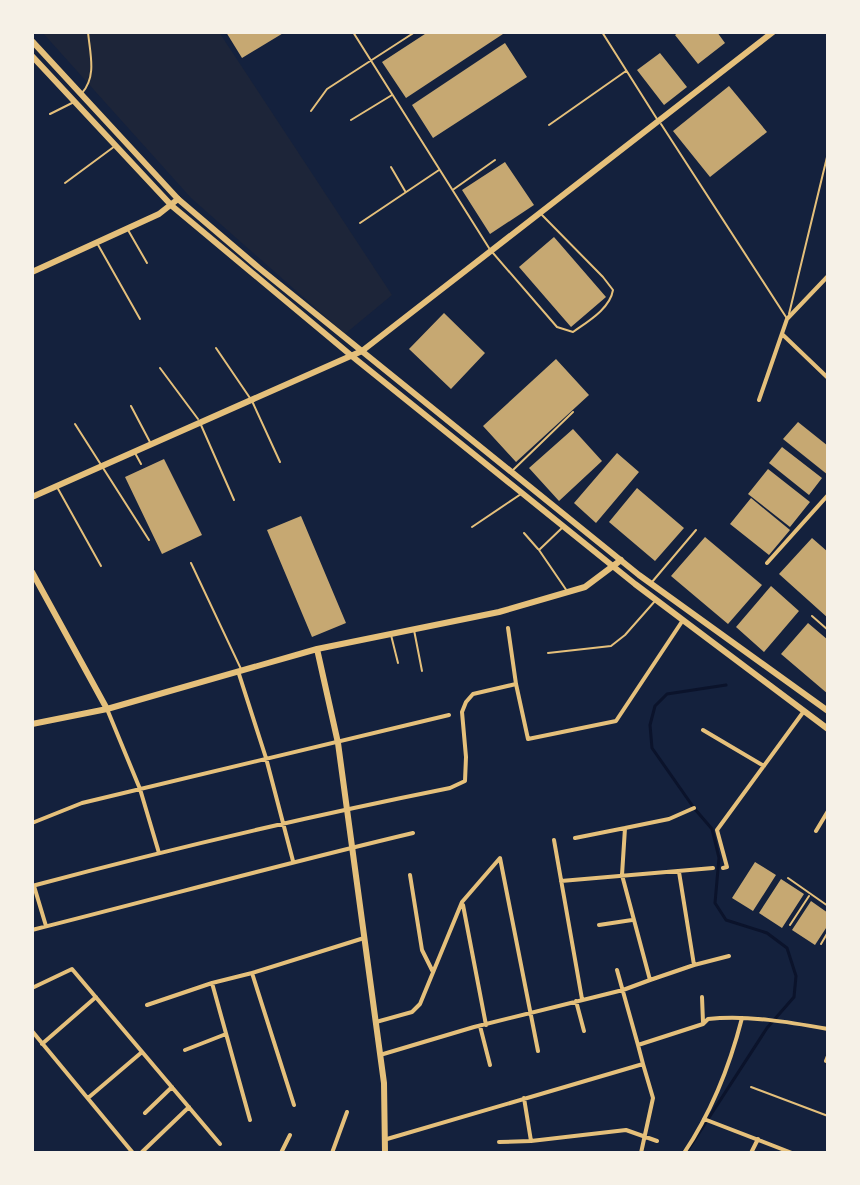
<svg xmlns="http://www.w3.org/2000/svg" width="860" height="1185" font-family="Montserrat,sans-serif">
	<rect width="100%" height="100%" fill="#14213d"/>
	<path fill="#1d2539" d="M42 32H219L392 295 345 334 191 198Z"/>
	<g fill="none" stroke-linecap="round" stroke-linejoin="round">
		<path stroke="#0b132b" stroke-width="3" d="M686 1153 767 1028 794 997 796 976 787 948 767 933 726 920 715 903 719 858 712 829 694 808 652 748 650 725 655 706 667 694 726 685"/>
	</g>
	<path fill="#c6a872" d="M226 32H285L242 58Z
		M428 32H506L406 98 382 62Z
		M679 32H717L725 43 698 64 675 35Z
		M505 43 527 77 433 138 412 105Z
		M660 53 687 87 664 105 637 70Z
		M729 86 767 132 710 177 673 131Z
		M505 162 534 205 490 234 462 190Z
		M554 237 606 297 571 327 519 267Z
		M444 313 485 353 451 389 409 349Z
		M556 359 589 395 516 462 483 426Z
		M798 422 828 446V475L783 439Z
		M573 429 602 461 559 501 529 468Z
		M782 447 822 478 809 495 769 463Z
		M617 453 639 472 596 523 574 503Z
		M164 459 202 535 162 554 125 477Z
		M768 469 810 502 790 527 748 494Z
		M637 488 684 528 655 561 609 522Z
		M751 498 790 530 769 555 730 524Z
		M301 516 346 623 312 637 267 530Z
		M705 537 762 585 728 624 671 576Z
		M812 538 828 552V618L779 574Z
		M771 586 799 611 764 652 736 627Z
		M808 623 828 640V694L781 654Z
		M755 862 776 875 753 911 732 898Z
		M781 879 804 894 782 928 759 913Z
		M811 901 828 913V925L815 945 792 930Z"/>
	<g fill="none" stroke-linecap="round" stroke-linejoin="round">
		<path stroke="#e5c07b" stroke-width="2" d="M353 32 489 248
			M602 32 657 119
			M82 93C97 76 90 54 88 32
			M311 111 327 89 415 32
			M50 114 74 102
			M351 120 392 95
			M661 124 786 317
			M549 125 626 71
			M391 167 405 191
			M65 183 115 146
			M454 189 495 160
			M360 223 439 170
			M128 230 147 263
			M97 243 140 319
			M493 253 557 327 573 332C587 322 610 309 613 290L603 277 542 215
			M789 314 828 153
			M216 348 252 401 280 462
			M160 368 198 419
			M131 406 151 444
			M75 424 149 540
			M201 425 234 500
			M135 453 141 464
			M512 471 573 412
			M57 487 101 566
			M472 527 521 494
			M563 527 539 550 567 591
			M524 533 538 549
			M191 563 241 669
			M652 582 696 530
			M812 616 828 630
			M414 630 422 671
			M391 635 398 663
			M548 653 611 646 625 635 655 601
			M788 878 828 906
			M790 925 809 896
			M821 944 828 932
			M751 1087 828 1116"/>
		<path stroke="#e5c07b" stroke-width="4" d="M782 334 828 378
			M759 400 787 319 828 276
			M767 563 828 495
			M508 628 516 684 528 739 616 721 683 620
			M238 671 266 758 293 861
			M107 709 140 789 159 853
			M703 730 764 766
			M32 823 82 803 449 715
			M816 831 828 811
			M575 838 625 828
			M554 840 582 999
			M723 868 727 867 717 830 804 711
			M410 875 422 950 433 972
			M561 881 713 868
			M32 886C170 849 310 816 450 788L465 781 466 757 462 712 466 702 473 694 516 684
			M34 886 46 926
			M463 905 486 1025
			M599 925 632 920
			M32 930C159 898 286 863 413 833
			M694 965 729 956
			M617 970 638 1045
			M252 973 364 938
			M650 980 694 965 679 872
			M212 983 250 1120
			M32 988 72 969 220 1144
			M702 997 703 1022
			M576 1001 584 1031
			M147 1005 212 983 252 973 294 1105
			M376 1022 412 1012 420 1004 462 902 500 858 538 1051
			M480 1026 490 1065
			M32 1031 133 1153
			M42 1044 96 997
			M185 1050 226 1034
			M380 1055 474 1027 623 990 650 980 622 875 625 828 669 819 694 808
			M826 1061 828 1056
			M88 1098 142 1052
			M524 1098 531 1141
			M145 1113 172 1087
			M704 1119 792 1153
			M387 1139 643 1064 638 1045 703 1024 708 1019C748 1015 789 1022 828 1029
			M499 1142 531 1141 626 1130 657 1141
			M141 1153 189 1107
			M281 1153 290 1135
			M332 1153 347 1112
			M641 1153 653 1098 643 1064
			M684 1153C711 1113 730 1065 742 1018
			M751 1153 758 1139"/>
		<path stroke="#e5c07b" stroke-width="6" d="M32 272 159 214 178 199
			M32 497 362 351 773 32
			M32 572 107 709
			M317 649 338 743 384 1083 385 1153
			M32 724 107 709 317 649 499 612 585 587 621 560"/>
		<path stroke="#e5c07b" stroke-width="6" d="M32 41 178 199 259 268 639 575 828 711
			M32 56 172 206 353 357 635 584 828 729"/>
	</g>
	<rect width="860" height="1185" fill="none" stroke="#f6f1e7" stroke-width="68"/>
</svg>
